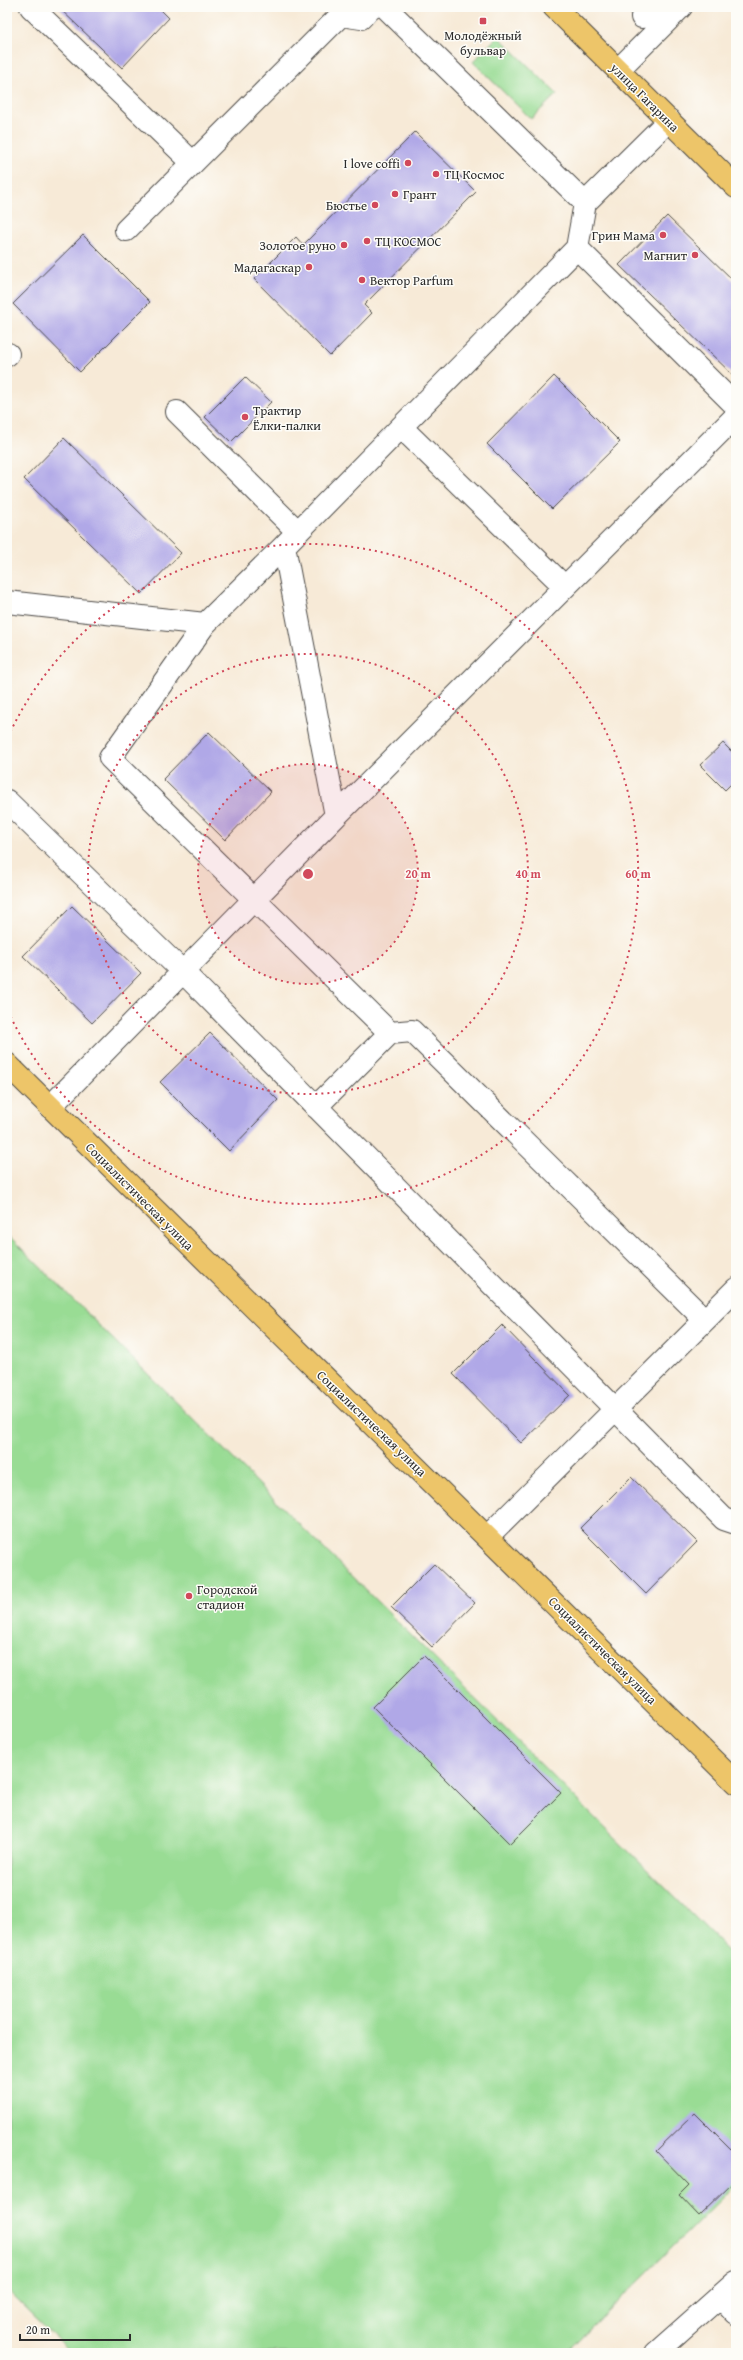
<svg xmlns="http://www.w3.org/2000/svg" width="743" height="2360" font-family="'Gentium Book Plus',serif">
	<rect width="100%" height="100%" fill="#fdfcf7"/>
	<filter id="ink" filterUnits="userSpaceOnUse"><feTurbulence type="fractalNoise" baseFrequency=".025" numOctaves="2"/><feDisplacementMap in="SourceGraphic" scale="8" xChannelSelector="R" yChannelSelector="G"/><feConvolveMatrix kernelMatrix="1 2 1 2 8 2 1 2 1" color-interpolation-filters="sRGB"/></filter>
	<filter id="wash" filterUnits="userSpaceOnUse"><feTurbulence type="fractalNoise" baseFrequency=".012" numOctaves="4" result="noise"/><feDisplacementMap in="SourceGraphic" scale="16" xChannelSelector="R" yChannelSelector="G"/><feGaussianBlur stdDeviation="0.9" result="paint"/><feColorMatrix in="noise" values="0 0 0 0 0 0 0 0 0 0 0 0 0 0 0 0 0 1.4 0 .05"/><feComposite in="paint" operator="in"/></filter>
	<g filter="url(#wash)">
		<rect width="100%" height="100%" fill="#f7ead7"/>
		<path fill="#99dc94" stroke="#628460" d="M498 36 557 94 531 119 473 62Z
			M7 1234 736 1958V2184L566 2353H71L7 2290Z"/>
		<g id="blocks">
			<path fill="#b0a8e7" d="M58 7H158L169 18 122 68Z
				M415 132 476 192 364 305 372 313 330 356 254 279 296 237 303 245Z
				M667 216 736 283V378L619 265Z
				M83 235 150 302 80 372 13 304Z
				M554 376 620 442 552 509 487 444Z
				M245 377 271 402 231 442 205 417Z
				M64 438 181 553 141 594 24 479Z
				M209 732 271 792 225 840 163 779Z
				M723 743 736 756V779L725 790 700 765Z
				M72 906 141 973 92 1023 23 956Z
				M210 1033 278 1100 229 1151 160 1082Z
				M502 1325 570 1395 521 1443 453 1374Z
				M631 1477 697 1542 646 1594 580 1528Z
				M434 1564 475 1603 432 1647 391 1607Z
				M424 1656 561 1793 510 1844 373 1707Z
				M695 2113 736 2154V2182L735 2181 699 2216 679 2195 689 2185 656 2151Z"/>
		</g>
	</g>
	<g filter="url(#ink)">
		<use href="#blocks" fill-opacity="0" stroke="#4a4845" stroke-width="1"/>
		<g fill="none" stroke-linecap="round" stroke-linejoin="round">
			<g stroke="#4a4845" stroke-width="24">
				<path id="minor" d="M31 7 193 163
					M385 7 585 203
					M642 17 652 7
					M618 70 681 7
					M126 230 341 15 361 18 371 7
					M577 248 736 406
					M7 355 8 354
					M177 412 298 532
					M401 427 565 587
					M284 546 205 624 110 758 390 1033 412 1031 705 1320 488 1536
					M7 602 205 624
					M7 801 183 972 724 1519 736 1523
					M336 816 736 416
					M50 1107 336 816 284 546 577 248 585 203 669 120
					M316 1107 390 1033
					M705 1320 736 1289
					M721 2297 736 2313
					M656 2353 736 2282"/>
			</g>
			<g stroke="#4a4845" stroke-width="24">
				<path id="major" d="M554 7 736 187
					M7 1064 736 1783"/>
			</g>
			<use href="#minor" stroke="#fff" stroke-width="22"/>
			<use href="#major" stroke="#edc569" stroke-width="22"/>
		</g>
	</g>
	<circle cx="308" cy="874" r="110" fill="#d1495b" fill-opacity=".12"/>
	<g fill="none" stroke="#d1495b" stroke-width="2" stroke-dasharray="2 4">
		<circle cx="308" cy="874" r="110"/>
		<circle cx="308" cy="874" r="220"/>
		<path d="M8 737A330 330 0 1 1 8 1011"/>
	</g>
	<g fill="#d1495b" stroke="#fdfcf7" stroke-width="1.5">
		<rect x="479" y="17" width="8" height="8" rx="2"/>
		<circle cx="408" cy="163" r="4"/>
		<circle cx="436" cy="174" r="4"/>
		<circle cx="395" cy="194" r="4"/>
		<circle cx="375" cy="205" r="4"/>
		<circle cx="663" cy="235" r="4"/>
		<circle cx="367" cy="241" r="4"/>
		<circle cx="344" cy="245" r="4"/>
		<circle cx="695" cy="255" r="4"/>
		<circle cx="309" cy="267" r="4"/>
		<circle cx="362" cy="280" r="4"/>
		<circle cx="245" cy="417" r="4"/>
		<circle cx="189" cy="1596" r="4"/>
	</g>
	<g text-anchor="middle" stroke-width="3" stroke-linejoin="round" paint-order="stroke">
		<g font-size="13" fill="#2b2b2b" stroke="#fdfcf7" text-anchor="end">
			<text x="483" y="40" text-anchor="middle">Молодёжный<tspan x="483" dy="15">бульвар</tspan></text>
			<text x="400" y="168">I love coffi</text>
			<text x="444" y="179" text-anchor="start">ТЦ Космос</text>
			<text x="403" y="199" text-anchor="start">Грант</text>
			<text x="367" y="210">Бюстье</text>
			<text x="655" y="240">Грин Мама</text>
			<text x="375" y="246" text-anchor="start">ТЦ КОСМОС</text>
			<text x="336" y="250">Золотое руно</text>
			<text x="687" y="260">Магнит</text>
			<text x="301" y="272">Мадагаскар</text>
			<text x="370" y="285" text-anchor="start">Вектор Parfum</text>
			<text x="253" y="415" text-anchor="start">Трактир<tspan x="253" dy="15">Ёлки-палки</tspan></text>
			<text x="197" y="1594" text-anchor="start">Городской<tspan x="197" dy="15">стадион</tspan></text>
		</g>
		<g font-size="13" fill="#2b2b2b" stroke="#fdfcf7">
			<text transform="translate(645 97) rotate(45)" y="5">улица Гагарина</text>
			<text transform="translate(140 1196) rotate(45)" y="5">Социалистическая улица</text>
			<text transform="translate(372 1423) rotate(44)" y="5">Социалистическая улица</text>
			<text transform="translate(603 1650) rotate(45)" y="5">Социалистическая улица</text>
		</g>
	</g>
	<circle cx="308" cy="874" r="6" fill="#d1495b" stroke="#fdfcf7" stroke-width="2"/>
	<g font-size="12" text-anchor="middle" font-weight="bold" fill="#d1495b" stroke="#fdfcf7" stroke-width="3" stroke-linejoin="round" paint-order="stroke">
		<text x="418" y="878">20 m</text>
		<text x="528" y="878">40 m</text>
		<text x="638" y="878">60 m</text>
	</g>
	<rect width="743" height="2360" fill="none" stroke="#fdfcf7" stroke-width="24"/>
	<path d="M20 2334v6h110v-6" fill="none" stroke="#2b2b2b" stroke-width="2"/>
	<text x="26" y="2334" font-size="12" fill="#2b2b2b" stroke="#fdfcf7" stroke-width="3" paint-order="stroke">20 m</text>
</svg>
